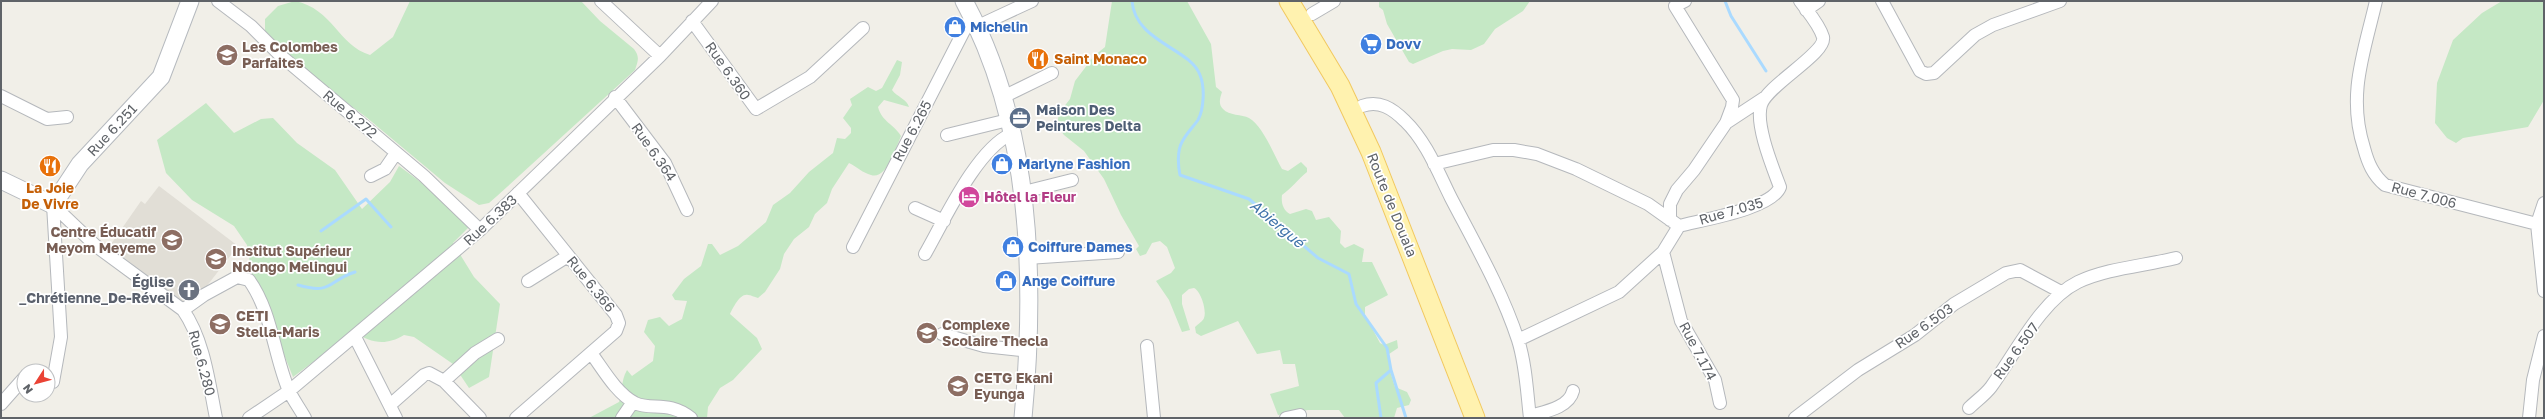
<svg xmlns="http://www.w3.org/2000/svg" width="2545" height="419" font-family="'Golos Text',sans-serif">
	<rect width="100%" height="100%" fill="#f1efe8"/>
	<path fill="#e1ded6" d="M159 186 238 246 199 296 187 305 109 247 141 201 145 204Z"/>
	<path fill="#c5e8c5" d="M295 1C333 9 338 45 370 55L393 37 410 1H581L600 21 634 49C640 57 638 61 635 70L497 196 489 203 479 205 445 183 366 117 312 77 265 31V19L278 6Z
		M1112 1H1187L1211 44 1216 87 1222 92C1220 98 1218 104 1223 109 1229 116 1242 114 1249 118 1263 126 1274 155 1282 169L1288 171 1301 162 1307 168V172C1297 180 1292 188 1282 195 1281 203 1283 210 1290 214L1306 209 1312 211 1316 220 1329 217 1341 231 1340 243 1345 248 1354 244 1364 249 1362 262H1372L1388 295 1365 307V315L1380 343 1384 345 1397 340 1398 348 1389 354 1390 371 1395 387 1407 392 1411 400 1409 405 1397 408 1394 418H1345L1339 410H1308L1278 415 1270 394 1299 386 1295 364H1283L1280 350 1257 354 1238 321 1201 336 1196 333 1195 327C1198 324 1203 321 1204 318 1207 311 1201 291 1194 288L1189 289 1182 295V304L1190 330 1182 332 1169 300 1156 281 1171 273 1175 268 1167 247 1160 241 1152 243 1146 254 1140 256 1136 249 1139 246 1121 215 1104 179 1084 151 1064 135 1057 126 1059 113 1070 99 1075 81 1094 56 1105 47Z
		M1379 1H1530L1523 11 1495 29 1484 44 1471 50 1452 49 1443 51 1413 64 1409 62 1387 24 1383 10 1379 7Z
		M2502 1H2544V100L2528 127 2463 138 2456 143 2447 138 2435 123 2437 83 2453 40 2482 13Z
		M897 60 902 62 900 75 892 90C897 97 907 99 909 107L884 100 878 107C882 122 894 124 901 136 896 147 887 180 871 175 863 173 857 167 849 163L832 189 827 203 815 214 809 227 794 239 784 254 780 269 765 292 758 298C754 297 751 295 748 295 740 293 733 308 730 314L757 338 762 349 733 380 720 388 708 407 707 418H589L619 402C623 395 620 382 627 370L632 376 653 361 655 346 644 332 648 320 660 317 669 326 682 319 687 301 675 300 672 295 684 279 701 266 708 244H712L720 255 738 246 766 222 773 205 790 193 809 172 833 153 837 138 845 139 851 133V128L843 118 852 105 850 99 868 87 876 91 882 88Z
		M206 103 234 133 261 119 273 118 297 143 335 170 362 209 390 182 399 166 426 186 470 226 453 243 474 277 500 304 489 377 469 388 453 364 414 337 404 335C384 347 371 342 353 332L293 377 252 275 247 245 234 226 192 200 166 173 157 140Z"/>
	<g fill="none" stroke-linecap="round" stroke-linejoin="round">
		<path stroke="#aadaff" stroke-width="3" d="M1132 1C1135 42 1190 48 1200 75 1205 87 1204 109 1198 120 1193 127 1186 134 1182 142 1177 151 1178 166 1180 175L1249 199 1318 258 1349 274 1356 304 1387 348 1391 370 1376 383 1381 418
			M1725 1 1731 16 1766 71
			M321 231 366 199 391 227
			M298 285C333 295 327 281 355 272
			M1391 370 1406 418"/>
		<g stroke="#b5b8bc" stroke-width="14">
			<path id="street" d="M218 1 251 26 280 55 424 176 480 230
				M601 1 660 56
				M1685 1 1675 6 1733 100 1732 107 1726 123
				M1882 1 1920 71 1926 74 1934 73 1975 35 1993 25 2060 1
				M2376 1C2364 53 2347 95 2364 148 2368 163 2373 175 2385 185L2537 224 2544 203
				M1806 10 1819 1
				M1312 14 1334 1
				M692 21 756 109 810 77 863 28
				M978 26 1032 1
				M1 96 47 119 67 117
				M615 97 665 163 687 210
				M1003 97 1052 73
				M1362 106C1379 100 1392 108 1405 121 1426 141 1438 172 1451 198 1475 244 1502 291 1518 340 1526 365 1527 393 1530 418
				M947 135 1008 120
				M1434 164 1493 150H1514L1537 154 1576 169 1648 204 1679 226
				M371 176 385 169 396 153
				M1024 192 1072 180
				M53 205 96 246 183 310C204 340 209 383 216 418
				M915 208 944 221
				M1670 220V204L1677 190 1694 170 1726 123 1764 98
				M2544 225 2537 224 2544 291
				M853 247 972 15
				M1663 252 1681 321 1715 380 1720 403
				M925 254C944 221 976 150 1011 134
				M1027 258 1118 252
				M528 281 568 256
				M183 310 204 295 237 277 249 280C272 312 274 356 289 391 294 401 300 409 305 418
				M942 334 984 346 1030 351
				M355 337 396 418
				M1518 340 1619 292 1663 252 1679 226C1701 220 1772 209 1780 187 1773 168 1755 125 1761 105 1767 85 1827 53 1823 37 1819 24 1808 12 1800 1
				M1147 346 1154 418
				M591 353C603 369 616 393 635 403 652 411 668 400 691 418
				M48 381 53 382 61 337 53 205
				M444 381 475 353 498 339
				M1 404 24 378
				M390 405 424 375 429 373 444 381 480 418
				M1969 408C1976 401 1985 395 1991 387 2015 354 2041 300 2078 282 2108 268 2144 266 2176 258
				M1530 416C1543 412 1569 408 1573 391
				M249 418 289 391 480 230 660 56 712 1
				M516 418 616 331 619 323 616 315 518 193
				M622 418 633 402
				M1286 418 1300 415
				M1795 418 1858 370 1915 335 1954 304 2006 273 2020 270 2061 292
				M2529 418 2533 380 2544 336"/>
		</g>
		<g stroke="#b6babf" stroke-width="19">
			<path id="secondary" d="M964 1C1032 126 1036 279 1023 418
				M1 180 53 205 80 164 161 77 190 1"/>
		</g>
		<g stroke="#f2c960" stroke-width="21">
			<path id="primary" d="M1289 1 1340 86 1371 152 1475 418"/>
		</g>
		<use href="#street" stroke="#fff" stroke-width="12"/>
		<use href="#secondary" stroke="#fff" stroke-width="17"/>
		<use href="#primary" stroke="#fff2af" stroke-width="19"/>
	</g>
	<defs>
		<g id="shop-disc" transform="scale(1.15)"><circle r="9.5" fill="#3f7fe0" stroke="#fff"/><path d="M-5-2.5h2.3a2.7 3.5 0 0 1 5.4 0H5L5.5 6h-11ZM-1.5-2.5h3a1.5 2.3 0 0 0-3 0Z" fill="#fff"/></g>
		<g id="supermarket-disc" transform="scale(1.15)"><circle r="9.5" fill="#3f7fe0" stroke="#fff"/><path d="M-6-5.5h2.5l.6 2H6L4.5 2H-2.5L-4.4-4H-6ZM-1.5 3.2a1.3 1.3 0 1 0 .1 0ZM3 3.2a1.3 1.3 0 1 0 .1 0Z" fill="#fff"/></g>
		<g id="school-disc" transform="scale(1.15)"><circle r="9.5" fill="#8d6e63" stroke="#fff"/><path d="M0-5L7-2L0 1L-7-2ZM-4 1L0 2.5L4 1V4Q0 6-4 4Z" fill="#fff"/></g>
		<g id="restaurant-disc" transform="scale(1.15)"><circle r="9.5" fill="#e8710a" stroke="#fff"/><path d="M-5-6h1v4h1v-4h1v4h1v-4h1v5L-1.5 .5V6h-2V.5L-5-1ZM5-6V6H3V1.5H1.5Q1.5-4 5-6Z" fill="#fff"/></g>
		<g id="office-disc" transform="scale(1.15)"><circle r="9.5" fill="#5c6f8a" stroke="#fff"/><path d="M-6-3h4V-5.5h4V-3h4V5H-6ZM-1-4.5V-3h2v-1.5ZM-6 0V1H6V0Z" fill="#fff"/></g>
		<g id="hotel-disc" transform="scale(1.15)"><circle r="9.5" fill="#d1479c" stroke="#fff"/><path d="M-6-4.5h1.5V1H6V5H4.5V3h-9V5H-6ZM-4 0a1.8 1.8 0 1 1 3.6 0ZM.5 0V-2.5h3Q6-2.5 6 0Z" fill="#fff"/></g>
		<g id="university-disc" transform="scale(1.15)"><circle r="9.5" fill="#8d6e63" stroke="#fff"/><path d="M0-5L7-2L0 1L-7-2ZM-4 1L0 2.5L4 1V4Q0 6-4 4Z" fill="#fff"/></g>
		<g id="church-disc" transform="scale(1.15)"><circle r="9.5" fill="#6b7280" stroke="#fff"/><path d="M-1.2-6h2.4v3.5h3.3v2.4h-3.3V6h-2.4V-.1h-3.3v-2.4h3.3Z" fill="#fff"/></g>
	</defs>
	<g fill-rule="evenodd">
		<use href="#shop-disc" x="955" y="27"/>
		<use href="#supermarket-disc" x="1371" y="44"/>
		<use href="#school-disc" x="227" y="55"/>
		<use href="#restaurant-disc" x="1038" y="59"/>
		<use href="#office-disc" x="1020" y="118"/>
		<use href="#shop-disc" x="1002" y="164"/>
		<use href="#restaurant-disc" x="50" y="166"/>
		<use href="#hotel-disc" x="969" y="197"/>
		<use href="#school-disc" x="172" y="240"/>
		<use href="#shop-disc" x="1013" y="247"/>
		<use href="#university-disc" x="216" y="259"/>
		<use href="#shop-disc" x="1006" y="281"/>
		<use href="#church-disc" x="189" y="290"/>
		<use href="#school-disc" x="220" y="324"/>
		<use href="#school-disc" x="927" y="333"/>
		<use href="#school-disc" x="958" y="386"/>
	</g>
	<g text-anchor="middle" stroke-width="3.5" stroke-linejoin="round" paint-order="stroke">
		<g font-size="14" font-weight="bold" fill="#366cbe" stroke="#fff" text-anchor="start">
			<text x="970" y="32">Michelin</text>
			<text x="1386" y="49">Dovv</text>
			<text x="1018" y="169">Marlyne Fashion</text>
			<text x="1028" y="252">Coiffure Dames</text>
			<text x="1022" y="286">Ange Coiffure</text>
		</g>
		<g font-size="14" font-weight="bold" fill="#785e54" stroke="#fff" text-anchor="start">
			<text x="242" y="52">Les Colombes<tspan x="242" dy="16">Parfaites</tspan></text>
			<text x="156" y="237" text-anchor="end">Centre Éducatif<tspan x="156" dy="16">Meyom Meyeme</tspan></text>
			<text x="232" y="256">Institut Supérieur<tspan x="232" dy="16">Ndongo Melingui</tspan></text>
			<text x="236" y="321">CETI<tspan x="236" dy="16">Stella-Maris</tspan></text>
			<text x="942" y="330">Complexe<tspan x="942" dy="16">Scolaire Thecla</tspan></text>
			<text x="974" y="383">CETG Ekani<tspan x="974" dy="16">Eyunga</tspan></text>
		</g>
		<g font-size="14" font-weight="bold" fill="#c56008" stroke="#fff" text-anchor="start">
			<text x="1054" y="64">Saint Monaco</text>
			<text x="50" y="193" text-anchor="middle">La Joie<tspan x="50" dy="16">De Vivre</tspan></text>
		</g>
		<g font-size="14" fill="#5f6368" stroke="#fff">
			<text transform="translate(728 71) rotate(55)" y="5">Rue 6.360</text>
			<text transform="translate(350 114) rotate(40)" y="5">Rue 6.272</text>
			<text transform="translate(112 130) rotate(-47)" y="5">Rue 6.251</text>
			<text transform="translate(912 131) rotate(-62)" y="5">Rue 6.265</text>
			<text transform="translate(654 152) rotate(55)" y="5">Rue 6.364</text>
			<text transform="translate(2424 195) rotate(15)" y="5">Rue 7.006</text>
			<text transform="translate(1392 205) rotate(68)" y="5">Route de Douala</text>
			<text transform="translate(1731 211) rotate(-16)" y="5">Rue 7.035</text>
			<text transform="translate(490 220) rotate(-43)" y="5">Rue 6.383</text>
			<text transform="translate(591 284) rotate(51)" y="5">Rue 6.366</text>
			<text transform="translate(1924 326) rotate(-35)" y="5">Rue 6.503</text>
			<text transform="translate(1698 351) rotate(62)" y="5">Rue 7.174</text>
			<text transform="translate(2016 351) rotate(-54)" y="5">Rue 6.507</text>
			<text transform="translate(202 363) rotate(75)" y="5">Rue 6.280</text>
		</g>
		<g font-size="14" font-weight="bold" fill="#4e5e75" stroke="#fff" text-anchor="start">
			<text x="1036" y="115">Maison Des<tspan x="1036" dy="16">Peintures Delta</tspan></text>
		</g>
		<g font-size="14" font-weight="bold" fill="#b23c85" stroke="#fff" text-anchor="start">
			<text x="984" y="202">Hôtel la Fleur</text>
		</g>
		<g font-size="14" font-weight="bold" fill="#5b616d" stroke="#fff" text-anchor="end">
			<text x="174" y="287">Église<tspan x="174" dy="16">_Chrétienne_De-Réveil</tspan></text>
		</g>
		<g font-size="15" font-style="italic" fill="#4174aa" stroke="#fff">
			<text transform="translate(1277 224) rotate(40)" y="5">Abiergué</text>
		</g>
	</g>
	<rect width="2545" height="419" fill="none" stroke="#5f6368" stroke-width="4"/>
	<g transform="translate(36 383) rotate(234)"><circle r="19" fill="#ffffff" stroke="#bfc1c3"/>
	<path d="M0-3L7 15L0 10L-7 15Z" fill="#ea4335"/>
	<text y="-6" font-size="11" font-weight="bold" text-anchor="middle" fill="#5f6368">N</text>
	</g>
</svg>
